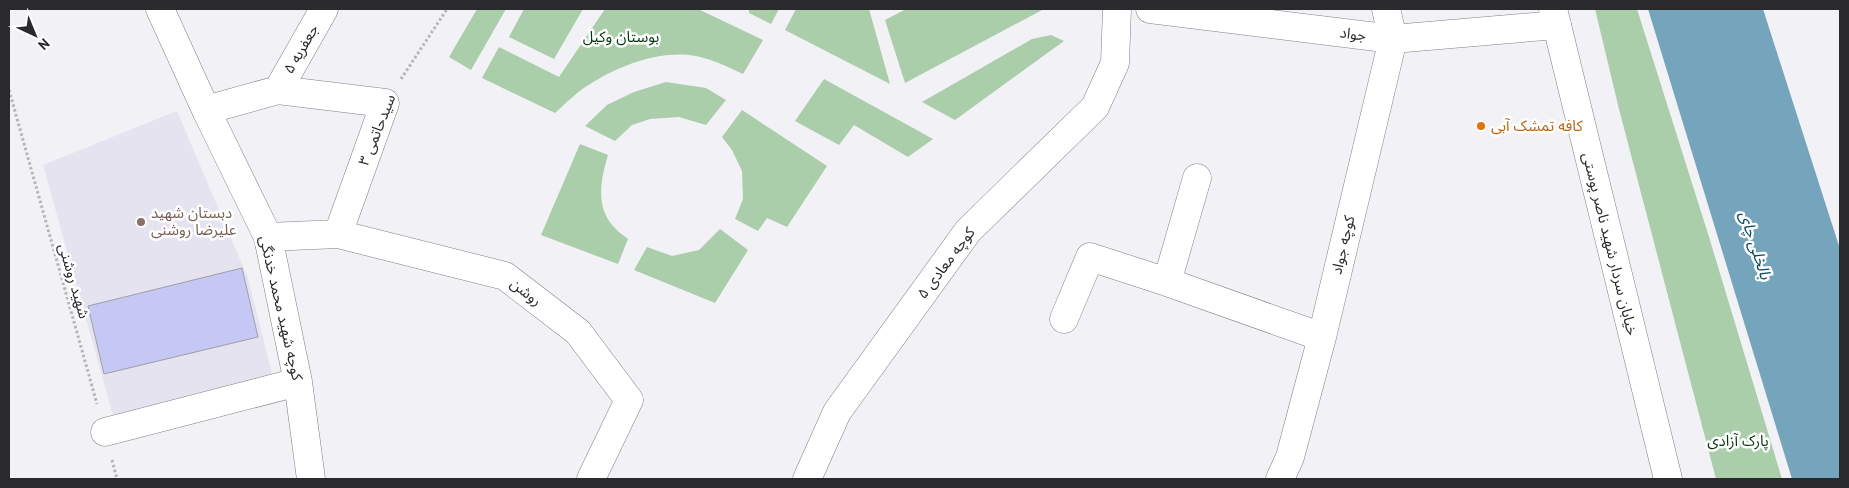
<svg xmlns="http://www.w3.org/2000/svg" width="1849" height="488" font-family="'PT Sans','Noto Sans Arabic',sans-serif">
	<rect width="100%" height="100%" fill="#f2f1f6"/>
	<path fill="#e4e3ef" d="M177 111 248 278 273 378 114 419 43 165Z"/>
	<path fill="#aacdaa" d="M477 9H506L471 70 449 57Z
		M524 9H583L554 59 509 37Z
		M605 9H698L763 40 743 74C726 66 708 57 689 55 655 52 619 66 590 84 578 91 566 103 555 113L482 78 499 47 559 77Z
		M749 9H779L771 24 749 13Z
		M796 9H869L890 84 785 30Z
		M906 9H1044L905 83 885 20Z
		M1595 9H1637L1709 237 1782 479H1716L1619 109Z
		M1051 35 1064 41 955 120 922 102 1032 39Z
		M824 79 933 139 908 157 854 125 839 145 795 121Z
		M666 82 706 88 726 100 706 125 679 117 650 119 632 125 615 141 585 126 607 105 634 92Z
		M742 110 827 166 787 227 767 218 758 231 735 219 743 199 742 171 732 150 722 137Z
		M580 144 608 155C601 179 595 206 613 226 617 231 623 235 628 239L618 264 541 235Z
		M720 229 748 250 715 303 634 270 647 247 672 256 699 250Z"/>
	<path fill="#74a5bd" d="M1648 9H1763L1840 249V479H1792Z"/>
	<path fill="#c5c7f4" stroke="#9f9fa4" d="M242 268 258 337 104 374 88 306Z"/>
	<g fill="none" stroke-linecap="round" stroke-linejoin="round">
		<g stroke="#808084" stroke-width="29">
			<path id="minor" d="M160 9 206 110 268 237 298 382 311 479
				M1150 9 1393 39 1557 25
				M278 90 324 9
				M206 110 278 90 385 103 338 234
				M268 237 338 234 505 276 578 332 629 400 591 479
				M1167 282 1197 178
				M1064 319 1090 257 1167 282 1322 337
				M105 432 298 382
				M807 479 837 412 968 231 1095 107 1115 63 1117 9
				M1280 479 1290 457 1322 337 1393 39 1386 9"/>
		</g>
		<g stroke="#808084" stroke-width="29">
			<path id="secondary" d="M1553 9 1668 479"/>
		</g>
		<path stroke="#b5b4b8" stroke-width="3" stroke-dasharray="2.5 2.5" stroke-linecap="butt" d="M401 79 447 9
			M9 90 97 404
			M112 460 117 479"/>
		<use href="#minor" stroke="#fff" stroke-width="28"/>
		<use href="#secondary" stroke="#fff" stroke-width="28"/>
	</g>
	<circle fill="#e8710a" stroke="#fff" stroke-width="2" cx="1481" cy="126" r="5"/>
	<circle fill="#8d6e63" stroke="#fff" stroke-width="2" cx="141" cy="222" r="5"/>
	<g text-anchor="middle" stroke-width="5" stroke-linejoin="round" paint-order="stroke">
		<g font-size="15" fill="#2a292b" stroke="#fff">
			<text transform="translate(1353 34) rotate(7)" y="5">جواد</text>
			<text transform="translate(301 49) rotate(-60)" y="5">جعفریه ۵</text>
			<text transform="translate(377 130) rotate(-68)" y="5">سیدحاتمی ۳</text>
			<text transform="translate(1610 244) rotate(76)" y="5">خیابان سردار شهید ناصر پوستی</text>
			<text transform="translate(1343 245) rotate(-77)" y="5">کوچه جواد</text>
			<text transform="translate(946 263) rotate(-53)" y="5">کوچه معادی ۵</text>
			<text transform="translate(74 281) rotate(74)" y="5">شهید روشنی</text>
			<text transform="translate(526 292) rotate(38)" y="5">روشن</text>
			<text transform="translate(281 308) rotate(77)" y="5">کوچه شهید محمد خدنگی</text>
		</g>
		<g font-size="15" fill="#01390b" stroke="#fff">
			<text x="621" y="42">بوستان وکیل</text>
			<text x="1738" y="446">پارک آزادی</text>
		</g>
		<g font-size="15" fill="#c56008" stroke="#fff" text-anchor="start">
			<text x="1491" y="131">کافه تمشک آبی</text>
		</g>
		<g font-size="15" fill="#785e54" stroke="#fff" text-anchor="start">
			<text x="151" y="218">دبستان شهید<tspan x="151" dy="17">علیرضا روشنی</tspan></text>
		</g>
		<g font-size="16" font-style="italic" fill="#094c66" stroke="#fff">
			<text transform="translate(1756 245) rotate(72)" y="6">بالخلی چای</text>
		</g>
	</g>
	<rect width="1849" height="488" fill="none" stroke="#2a292b" stroke-width="20"/>
	<g transform="translate(35 35) rotate(136)" stroke="#ffffff" stroke-width="4" paint-order="stroke">
	<path d="M0-4L9 19L0 12L-9 19Z" fill="#2a292b"/>
	<text y="-8" font-size="14" font-weight="bold" text-anchor="middle" fill="#2a292b">N</text>
	</g>
</svg>
